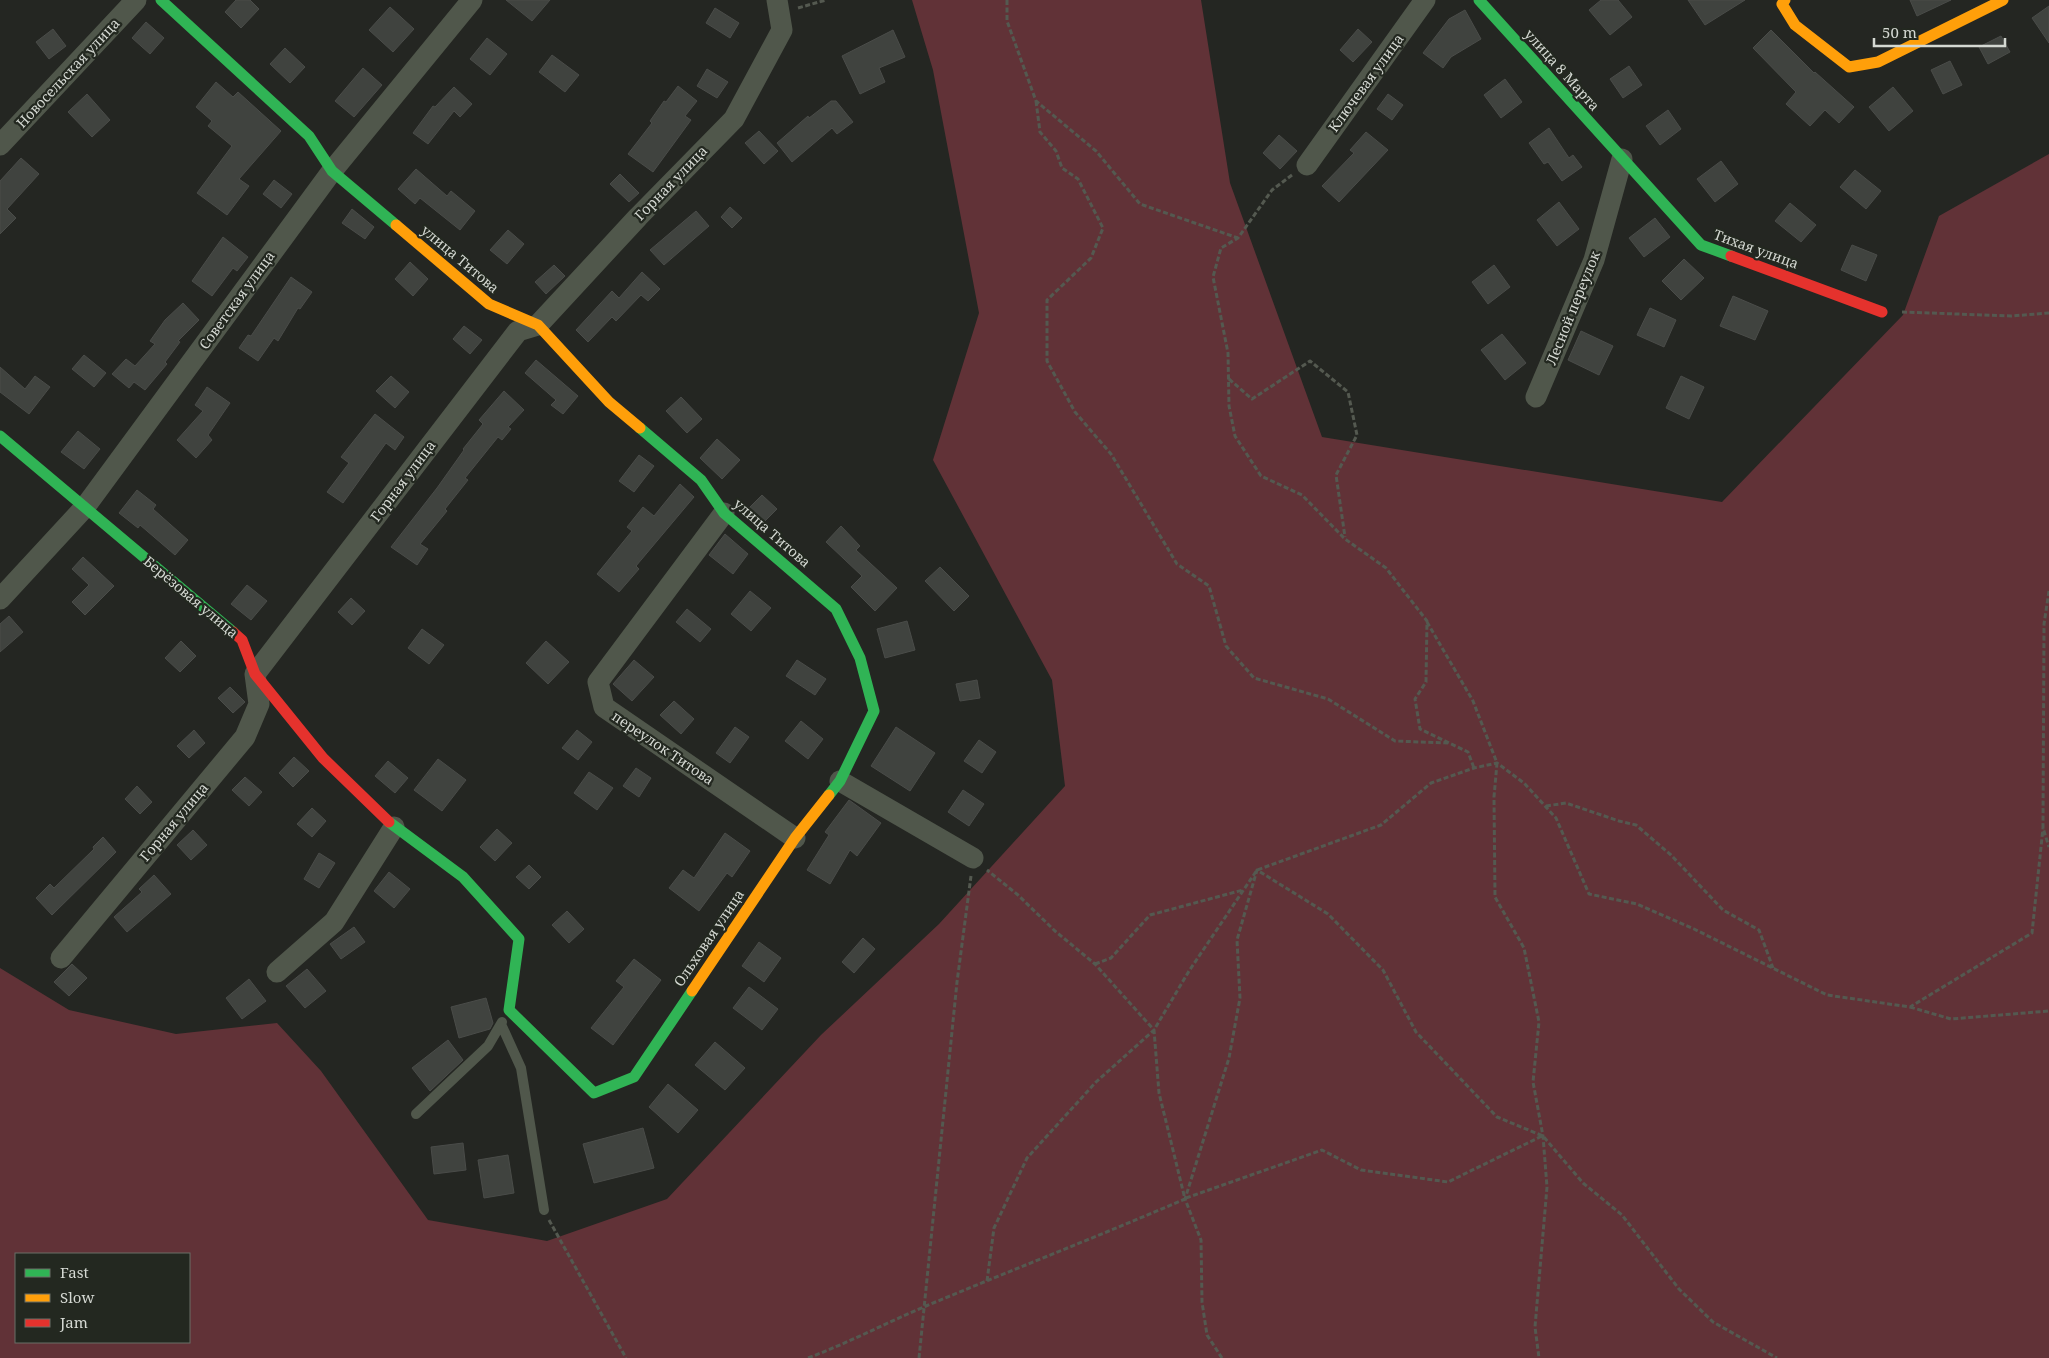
<svg xmlns="http://www.w3.org/2000/svg" width="2049" height="1358" font-family="'Noto Serif',serif">
	<rect width="100%" height="100%" fill="#242622"/>
	<path fill="#613237" fill-rule="evenodd" d="M912 0H1201L1230 183 1322 437 1722 502 1903 315 1939 216 2049 154V1358H0V968L69 1010 176 1034 277 1023 321 1071 428 1220 547 1241 667 1199 821 1035 939 924 1065 786 1052 680 933 460 979 313 933 70ZM189 1254V1342H16V1254Z"/>
	<path fill="#40433f" stroke="#4a4c49" d="M236 0H250L259 9 241 28 225 12Z
		M506 0H550L532 21Z
		M1601 0H1618L1632 17 1610 35 1589 10Z
		M1688 0H1745L1705 25Z
		M1910 0H1951L1917 16Z
		M2049 6V43L2032 18Z
		M390 7 414 29 393 52 369 30Z
		M715 8 739 23 730 38 706 23Z
		M1465 10 1481 39 1451 57 1443 68 1423 53 1449 19Z
		M146 22 164 38 150 54 132 38Z
		M53 29 66 46 49 59 36 42Z
		M1358 29 1372 42 1353 62 1340 50Z
		M893 30 905 57 879 68 885 82 860 94 842 56Z
		M1771 30 1814 73 1815 72 1854 107 1839 123 1825 110 1810 126 1786 104 1796 92 1753 48Z
		M2001 36 2010 52 1988 64 1979 47Z
		M487 38 507 54 490 75 470 59Z
		M285 48 305 67 290 83 270 64Z
		M552 55 579 75 565 92 539 72Z
		M1950 61 1962 85 1943 94 1931 70Z
		M1629 66 1642 85 1623 98 1610 79Z
		M363 68 382 85 354 117 335 101Z
		M707 69 728 82 717 98 697 86Z
		M1505 79 1522 102 1501 118 1484 95Z
		M216 82 233 97 238 92 281 131 239 179 249 186 227 215 197 193 232 146 208 126 212 121 196 107Z
		M678 86 697 101 685 116 691 120 653 172 628 154 652 123 650 121 664 101 666 102Z
		M454 87 472 104 460 117 454 111 428 144 413 133 433 106 435 107Z
		M1893 87 1913 111 1889 131 1869 107Z
		M87 94 110 120 92 137 68 112Z
		M1388 94 1403 105 1392 120 1377 109Z
		M831 101H836L853 122 837 134 832 128 792 162 777 143 808 116 809 118Z
		M1668 110 1681 129 1660 145 1646 126Z
		M1549 128 1569 158 1573 155 1582 167 1562 181 1548 162 1544 164 1529 143Z
		M759 131 778 151 764 164 745 143Z
		M1366 132 1388 150 1339 202 1322 186 1354 153 1350 150Z
		M1279 135 1297 151 1280 169 1263 153Z
		M21 158 39 174 7 209 16 218 0 234V181Z
		M1721 161 1738 184 1715 202 1697 179Z
		M416 169 447 196 451 191 475 211 460 230 420 198 415 204 398 189Z
		M1855 170 1881 191 1866 209 1840 187Z
		M620 174 639 193 629 202 610 184Z
		M274 180 292 194 281 208 263 194Z
		M1559 202 1579 229 1557 246 1537 220Z
		M1790 203 1816 225 1801 242 1775 221Z
		M730 207 742 218 732 228 721 217Z
		M352 209 374 227 365 239 342 223Z
		M696 211 709 226 664 265 650 250Z
		M1655 218 1670 237 1644 257 1629 238Z
		M508 230 524 244 507 264 490 250Z
		M223 237 248 257 237 271 233 268 212 296 192 281Z
		M1852 245 1877 255 1866 281 1841 270Z
		M1684 259 1704 278 1681 300 1662 281Z
		M410 262 428 279 413 296 395 279Z
		M554 265 565 276 546 294 535 282Z
		M1494 265 1510 287 1488 304 1472 282Z
		M642 272 660 289 648 301 641 295 616 321 612 317 588 342 576 330 612 291 619 298Z
		M291 277 312 292 300 309 298 308 278 341 274 338 258 361 239 348 248 335 251 336Z
		M1733 296 1768 311 1755 340 1720 326Z
		M183 303 199 320 178 341 180 342 165 362 167 364 145 390 134 382 129 388 112 374 126 359 135 366 155 344 150 341 165 320Z
		M1650 308 1676 320 1664 347 1637 335Z
		M464 326 482 340 470 354 453 339Z
		M1581 331 1613 346 1599 375 1568 360Z
		M1502 334 1526 363 1505 380 1481 350Z
		M84 355 106 373 94 387 72 369Z
		M536 360 578 396 563 414 551 405 556 400 525 373Z
		M0 367 25 389 35 376 50 387 29 414 0 392Z
		M391 376 409 392 395 408 376 391Z
		M1681 376 1704 387 1689 419 1666 408Z
		M207 387 230 403 208 435 212 440 196 458 177 440 203 411 195 405Z
		M504 391 524 410 508 427 511 429 502 440 498 437 465 478 468 480 445 509 447 511 420 544 428 549 417 565 391 547 437 488 464 450 463 449 483 424 479 420Z
		M681 397 702 419 687 433 666 411Z
		M375 414 404 437 395 450 386 443 343 503 327 492 349 463 341 457Z
		M78 431 100 449 84 469 61 452Z
		M717 439 740 460 722 479 700 458Z
		M639 455 654 466 634 492 619 481Z
		M680 484 694 497 636 566 639 569 619 592 597 574 632 531 627 527 643 507 654 516Z
		M137 490 156 505 153 509 188 540 175 555 140 525 138 528 119 513Z
		M762 495 777 509 763 523 748 509Z
		M841 526 860 546 856 550 897 588 875 611 851 587 862 576 826 542Z
		M725 534 748 554 733 574 709 555Z
		M83 557 114 586 85 615 72 602 89 585 72 569Z
		M940 567 969 596 954 611 925 581Z
		M247 585 267 601 251 620 231 604Z
		M750 591 771 608 751 631 731 614Z
		M351 598 365 611 352 625 338 612Z
		M687 609 711 629 700 642 676 622Z
		M9 616 23 632 0 652V624Z
		M907 621 915 650 885 658 877 629Z
		M422 629 444 645 429 664 408 648Z
		M181 641 196 656 180 672 165 658Z
		M546 641 569 662 548 684 526 663Z
		M634 660 654 677 632 701 613 684Z
		M797 660 826 679 815 695 786 676Z
		M977 680 980 698 960 701 956 684Z
		M230 687 245 702 233 713 218 698Z
		M674 701 694 719 681 734 660 715Z
		M801 721 823 739 808 759 785 741Z
		M735 727 749 737 730 763 716 753Z
		M896 727 935 753 910 791 871 766Z
		M194 730 205 743 189 758 177 746Z
		M577 730 592 742 578 760 562 748Z
		M979 740 996 752 982 773 964 761Z
		M294 757 309 771 293 787 279 773Z
		M438 759 466 780 442 811 414 790Z
		M388 761 408 778 395 793 375 776Z
		M636 768 651 778 639 797 623 786Z
		M589 772 613 788 597 810 574 793Z
		M245 777 262 792 249 806 232 790Z
		M137 786 152 802 140 814 125 799Z
		M963 790 984 804 969 826 948 812Z
		M849 800 881 823 857 856 850 850 830 884 807 870 829 835 825 832Z
		M312 808 326 821 312 837 297 824Z
		M497 829 512 843 495 861 480 847Z
		M193 830 207 845 191 860 177 845Z
		M725 833 750 851 732 877 727 873 699 911 669 888 683 870 694 878Z
		M103 837 116 852 52 915 36 898 50 884 54 888 94 849 93 847Z
		M319 853 335 863 319 888 304 879Z
		M529 865 541 877 529 889 516 877Z
		M389 872 410 889 394 908 374 891Z
		M154 875 171 894 127 932 114 917 142 892 139 889Z
		M567 911 584 929 569 943 552 925Z
		M354 927 365 942 341 959 330 944Z
		M863 938 875 949 854 973 842 962Z
		M759 942 781 958 764 982 742 966Z
		M634 959 661 980 613 1045 591 1028 624 987 616 981Z
		M72 964 87 978 69 996 54 982Z
		M307 969 326 991 305 1008 286 986Z
		M249 979 266 1001 242 1019 226 998Z
		M749 987 778 1009 762 1030 733 1008Z
		M486 998 493 1023 490 1029 459 1038 451 1007Z
		M448 1040 463 1060 430 1091 412 1068Z
		M715 1042 745 1068 725 1090 695 1065Z
		M668 1084 698 1110 678 1133 649 1107Z
		M643 1128 654 1168 594 1183 583 1144Z
		M463 1143 466 1170 434 1174 431 1147Z
		M508 1155 514 1193 484 1198 478 1160Z"/>
	<g fill="none" stroke-linecap="round" stroke-linejoin="round">
		<path stroke="#545950" stroke-width="3" stroke-dasharray="5 2.5" stroke-linecap="butt" d="M1007 0V21L1036 101 1096 151 1140 204 1238 238
			M798 8 826 0
			M1036 101 1040 132 1056 151 1062 168 1078 179 1103 228 1091 258 1047 300V361L1075 412 1111 454 1177 564 1209 586 1226 646 1254 678 1328 699 1395 741 1448 743
			M1292 175 1272 190 1238 238 1221 248 1213 277 1228 353 1229 406 1235 436 1261 476 1302 495 1345 539 1386 568 1427 621 1426 682 1415 699 1420 729 1468 752 1474 768
			M1902 312 2011 316 2049 313
			M1229 379 1252 399 1310 361 1348 392 1357 435 1336 475 1345 537
			M2049 591 2044 624 2043 828 2049 847
			M1427 622 1473 701 1497 763 1494 797 1495 897 1524 948 1539 1022 1533 1082 1543 1136 1547 1187 1535 1327 1539 1358
			M1546 806 1566 803 1619 821 1636 825 1671 855 1723 910 1759 930 1773 968
			M1095 964 1111 958 1150 915 1243 890
			M1910 1007 1951 1019 2049 1011
			M1186 1198 1322 1150 1361 1170 1448 1182 1542 1136
			M549 1220 626 1358
			M987 1281 994 1228 1027 1158 1096 1082 1154 1030 1095 964 1055 931 1018 895 987 870
			M808 1358C848 1343 886 1323 926 1306 1012 1270 1099 1236 1185 1199L1159 1093 1154 1030 1189 971 1257 870 1381 825 1431 783 1474 768 1497 763 1524 783 1556 818 1589 894 1637 904 1694 929 1827 995 1910 1007 2032 933 2043 828
			M919 1358 957 982 971 876
			M1222 1358 1207 1335 1202 1302 1201 1240 1185 1199 1229 1058 1240 998 1237 940 1257 870 1328 914 1383 970 1416 1032 1497 1117 1543 1136 1583 1183 1622 1215 1679 1289 1713 1322 1777 1358"/>
		<path stroke="#50574b" stroke-width="10" d="M501 1024 521 1068 544 1210
			M416 1114 488 1046 502 1022"/>
		<path stroke="#50574b" stroke-width="21" d="M0 145 136 0
			M1307 165 1425 0
			M1536 397 1594 260 1622 159
			M724 513 598 682 604 707 795 838
			M0 599 85 507 332 171 472 0
			M840 781 973 858
			M61 958 245 737 259 704 255 674 518 331 538 325 638 217 734 119 782 30 777 0
			M277 972 334 922 394 827"/>
		<path stroke="#30b455" stroke-width="11" d="M161 0 309 136 332 171 396 225
			M1479 0 1701 245 1731 256
			M640 428 701 480 724 513 836 609 860 658 874 711 840 781 829 795
			M0 436 233 632
			M389 822 463 877 519 939 509 1010 594 1093 634 1077 692 991"/>
		<path stroke="#ff9f0a" stroke-width="11" d="M1785 0 1782 4 1795 25 1849 67 1878 62 2003 0
			M396 225 489 304 538 325 609 402 640 428
			M692 991 795 838 829 795"/>
		<path stroke="#e5322d" stroke-width="11" d="M1731 256 1882 312
			M233 632 242 640 255 674 323 758 389 822"/>
	</g>
	<g text-anchor="middle" stroke-width="4.5" stroke-linejoin="round" paint-order="stroke">
		<g font-size="14" fill="#d4d8d2" stroke="#232820">
			<text transform="translate(1562 70) rotate(48)" y="5">улица 8 Марта</text>
			<text transform="translate(68 73) rotate(-47)" y="5">Новосельская улица</text>
			<text transform="translate(1366 83) rotate(-54)" y="5">Ключевая улица</text>
			<text transform="translate(671 183) rotate(-46)" y="5">Горная улица</text>
			<text transform="translate(1756 249) rotate(20)" y="5">Тихая улица</text>
			<text transform="translate(460 259) rotate(40)" y="5">улица Титова</text>
			<text transform="translate(237 300) rotate(-54)" y="5">Советская улица</text>
			<text transform="translate(1573 308) rotate(-68)" y="5">Лесной переулок</text>
			<text transform="translate(403 481) rotate(-53)" y="5">Горная улица</text>
			<text transform="translate(772 533) rotate(41)" y="5">улица Титова</text>
			<text transform="translate(191 597) rotate(40)" y="5">Берёзовая улица</text>
			<text transform="translate(663 748) rotate(34)" y="5">переулок Титова</text>
			<text transform="translate(174 822) rotate(-50)" y="5">Горная улица</text>
			<text transform="translate(709 938) rotate(-56)" y="5">Ольховая улица</text>
		</g>
	</g>
	<rect x="15" y="1253" width="175" height="90" fill="#232820" stroke="#6a6e67"/>
	<rect x="25" y="1269" width="25" height="8" fill="#30b455" stroke="#6a6e67"/>
	<text x="60" y="1278" font-size="15" fill="#d4d8d2">Fast</text>
	<rect x="25" y="1294" width="25" height="8" fill="#ff9f0a" stroke="#6a6e67"/>
	<text x="60" y="1303" font-size="15" fill="#d4d8d2">Slow</text>
	<rect x="25" y="1319" width="25" height="8" fill="#e5322d" stroke="#6a6e67"/>
	<text x="60" y="1328" font-size="15" fill="#d4d8d2">Jam</text>
	<path d="M1874 38v8h131v-8" fill="none" stroke="#d4d8d2" stroke-width="2.5"/>
	<text x="1882" y="38" font-size="15" fill="#d4d8d2" stroke="#232820" stroke-width="4" paint-order="stroke">50 m</text>
</svg>
